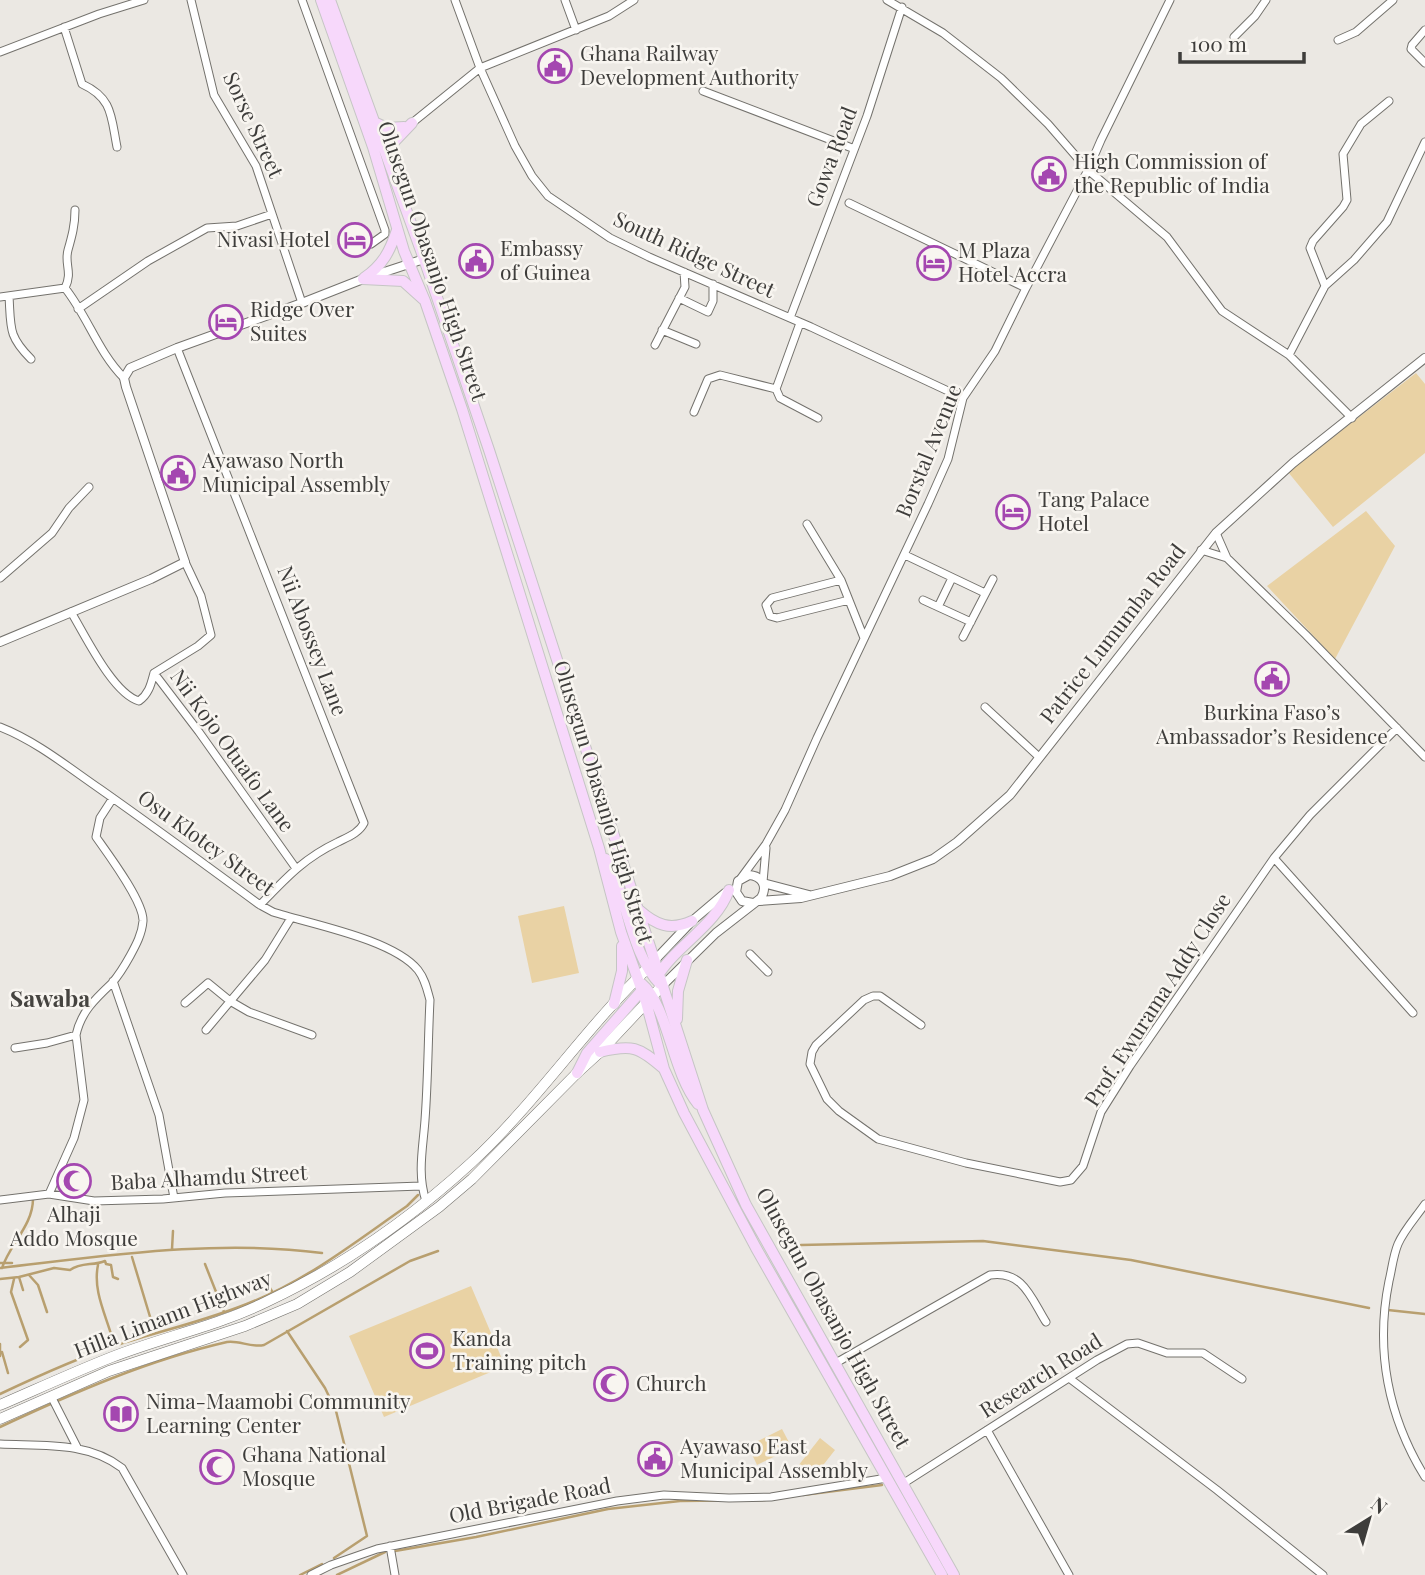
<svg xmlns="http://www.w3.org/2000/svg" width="1425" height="1575" font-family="'Playfair Display',serif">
	<rect width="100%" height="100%" fill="#ebe8e3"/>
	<path fill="#e9d2a4" d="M1416 373 1425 384V453L1333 527 1288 472Z
		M1366 511 1395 546 1335 659 1267 586Z
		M564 906 579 973 532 983 518 916Z
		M471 1286 505 1366 384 1417 349 1336Z
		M782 1429 792 1448 757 1465 748 1446Z
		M820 1438 835 1450 813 1478 798 1466Z"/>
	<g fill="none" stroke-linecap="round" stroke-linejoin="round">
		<path stroke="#b89f6f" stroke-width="2.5" d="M801 1245 983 1241 1131 1260 1369 1308
			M172 1249 173 1231
			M132 1257 151 1320
			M0 1263H12
			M205 1264 224 1312
			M98 1265C93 1289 104 1311 111 1334
			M0 1268C106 1256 215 1239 322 1253
			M2 1268C10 1244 33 1225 33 1199
			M29 1275 38 1285 47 1312
			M19 1277 23 1290
			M0 1279 19 1277 54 1268 70 1270C81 1262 93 1266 105 1261L106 1264 111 1265 113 1277 118 1279
			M14 1279 11 1292 28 1340 20 1347
			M265 1279 273 1293
			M1388 1310 1425 1314
			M287 1331 325 1388 336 1411 367 1536 334 1558
			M0 1344V1356
			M2 1352 8 1373
			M0 1394C38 1376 77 1358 117 1345 163 1330 210 1320 254 1301 310 1278 358 1240 407 1206L418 1195
			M0 1427C73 1393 148 1360 227 1342 239 1340 251 1348 264 1345L410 1261 438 1251
			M803 1495 882 1485
			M395 1551 476 1537 608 1509 680 1501 765 1500
			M300 1575 322 1564
			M337 1575 385 1552"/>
		<g stroke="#74726d" stroke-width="9">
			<path id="minor" d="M191 0 214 95 256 166 302 303
				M302 0 385 230V234L371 244
				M455 0 480 68 515 146 532 176 548 196 610 238 649 257 811 327 963 398
				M565 0 576 30
				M887 0 943 33 1001 78 1048 124 1088 170 1167 237 1222 311 1289 355 1352 418
				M64 27 82 84C113 98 111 117 117 147
				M1425 30 1412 45 1411 49 1425 63
				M1234 37 1255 16 1266 0
				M1338 40 1356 32 1393 0
				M0 52 99 14 144 0
				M703 91 852 148
				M380 143 412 123 480 68 609 16 634 0
				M849 203 1026 288
				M1325 286 1310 248 1313 241 1343 207 1347 200 1343 154 1361 124 1389 101
				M65 288C73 272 64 264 68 250 72 236 75 225 75 210
				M9 296C11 328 8 336 31 359
				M0 297 65 288C88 317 98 352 124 378
				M679 298 708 312 713 301V284
				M78 309 148 261 207 228 237 226 272 214
				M790 318 867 116 902 7
				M662 330 696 344
				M655 345 685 287 684 272
				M177 348 364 823C359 833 348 837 338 842 304 858 286 878 260 905
				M1289 355 1325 286 1354 260 1387 222 1425 142
				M776 389 800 323
				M694 412 708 379 720 375 776 389 780 398 818 418
				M807 524 841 580 864 638
				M1216 533 1227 558 1306 635 1425 757
				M1201 550 1227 558
				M905 555 985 593
				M0 578 52 533 69 508 89 487
				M841 580 772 598 766 605 770 616 777 618 849 600
				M923 600 971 622
				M938 607 952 578
				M71 612C85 635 113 694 139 701 149 694 151 684 154 673
				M963 637 993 579
				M154 673 199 732 295 867
				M154 673 198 646 211 635 201 596 185 562
				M985 707 1039 757
				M0 727C36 741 68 767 100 789 154 827 207 866 260 905L273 912C310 924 393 939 418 970 425 979 427 989 430 1000 428 1040 428 1080 425 1120 423 1148 417 1174 426 1201
				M1274 858 1413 1013
				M741 878 766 844 785 810 817 738 928 504 948 459 963 398 995 351 1026 288 1088 170 1101 140 1170 0
				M763 882 766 848
				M750 954 768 972
				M113 981 159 1115 174 1198
				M185 1003 208 983 230 1001 249 1012 312 1035
				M921 1025 880 996H873L864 1000 816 1045 812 1052 810 1064 827 1099 839 1111 878 1139 966 1163 1060 1182 1071 1180 1083 1166 1101 1112 1130 1066 1274 858 1310 815 1397 728
				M206 1030 265 960 291 918
				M15 1048 47 1043 76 1035
				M49 1194 74 1138 84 1100 76 1035C81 1012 95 999 112 983 119 975 125 965 130 956 136 945 142 934 143 921 144 902 108 854 96 837L100 818 113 798
				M0 1200 49 1194 94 1201 163 1199 225 1193 421 1186
				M1425 1204C1416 1217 1404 1230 1398 1244 1393 1256 1392 1269 1389 1281 1375 1350 1388 1417 1425 1477
				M834 1364 990 1275C1023 1270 1031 1298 1046 1322
				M1069 1378 1217 1490 1323 1575
				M51 1396 77 1447
				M987 1430 1069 1575
				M0 1444C42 1446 87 1441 122 1468L183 1575
				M904 1483 1097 1360 1127 1344 1138 1343 1167 1353H1203L1242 1379
				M390 1546 395 1575
				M311 1575 331 1565 377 1549 617 1501 664 1495 729 1498 771 1497 887 1478"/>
		</g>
		<g stroke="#74726d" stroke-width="10">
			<path id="tertiary" d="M0 642 151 579 185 562 126 387 124 378 130 368 177 348 302 303 363 279 424 259
				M763 883 809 895
				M759 901 801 898 890 876 933 859 957 842 1010 795 1216 533 1293 463 1425 358
				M655 960 692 921 725 893
				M662 986 716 933 761 898C768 886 762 876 749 875L738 881 736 892 742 901 753 903"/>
		</g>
		<g stroke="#74726d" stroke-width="11">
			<path id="secondary" d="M0 1405C37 1389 74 1372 112 1357 163 1337 217 1326 266 1302 341 1267 410 1219 471 1163 538 1101 587 1025 653 963
				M0 1419 109 1371 245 1326 297 1304 350 1272 439 1207 472 1179 577 1073 600 1052 662 986"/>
		</g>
		<g stroke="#c5c5c4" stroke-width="12">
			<path id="primary" d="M321 0 373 147 404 251 425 301 462 409 599 848 621 932 646 1002 664 1069 684 1113 756 1248 942 1575
				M330 0 424 259 489 450 703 1110 746 1205 954 1575
				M374 122 387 128 404 127
				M390 159 391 145 412 123
				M364 278C383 265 390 251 397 230
				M363 279 403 281 423 299
				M606 859C627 895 631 955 660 984
				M639 910C656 925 670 931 692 921
				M657 977C676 945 716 926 729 890
				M642 984C668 1006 672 1072 698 1104
				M614 1004 622 971V946
				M677 1019 678 991 687 960
				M600 1052C632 1044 639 1047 663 1068
				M577 1073 587 1053 643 989"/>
		</g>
		<use href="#minor" stroke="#fff" stroke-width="7"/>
		<use href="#tertiary" stroke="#fff" stroke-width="8"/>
		<use href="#secondary" stroke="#fff" stroke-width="10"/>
		<use href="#primary" stroke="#f7d8fb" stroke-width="10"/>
	</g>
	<defs>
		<g id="civic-ring" transform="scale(1.75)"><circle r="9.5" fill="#f8f5f0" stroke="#a447b0" stroke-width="1.5"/><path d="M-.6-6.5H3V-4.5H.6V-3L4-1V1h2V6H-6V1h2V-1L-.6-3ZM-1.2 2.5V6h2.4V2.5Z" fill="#a447b0"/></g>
		<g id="hotel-ring" transform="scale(1.75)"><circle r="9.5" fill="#f8f5f0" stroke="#a447b0" stroke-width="1.5"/><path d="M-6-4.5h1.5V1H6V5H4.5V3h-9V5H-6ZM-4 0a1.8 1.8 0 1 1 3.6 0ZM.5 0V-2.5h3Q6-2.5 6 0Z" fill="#a447b0"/></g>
		<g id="mosque-ring" transform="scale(1.75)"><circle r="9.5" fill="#f8f5f0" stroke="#a447b0" stroke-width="1.5"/><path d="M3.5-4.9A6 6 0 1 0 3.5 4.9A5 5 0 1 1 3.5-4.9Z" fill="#a447b0"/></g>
		<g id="stadium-ring" transform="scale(1.75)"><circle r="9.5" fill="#f8f5f0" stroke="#a447b0" stroke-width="1.5"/><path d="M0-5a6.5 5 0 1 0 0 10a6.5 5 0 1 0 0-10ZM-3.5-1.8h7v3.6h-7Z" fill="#a447b0"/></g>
		<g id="library-ring" transform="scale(1.75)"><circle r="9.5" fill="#f8f5f0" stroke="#a447b0" stroke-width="1.5"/><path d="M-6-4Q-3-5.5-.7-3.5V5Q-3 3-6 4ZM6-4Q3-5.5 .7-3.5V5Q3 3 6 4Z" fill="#a447b0"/></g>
	</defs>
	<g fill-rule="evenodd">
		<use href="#civic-ring" x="555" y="66"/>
		<use href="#civic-ring" x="1049" y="174"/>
		<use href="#hotel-ring" x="355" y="240"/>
		<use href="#civic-ring" x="476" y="261"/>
		<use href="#hotel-ring" x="934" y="263"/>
		<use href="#hotel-ring" x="226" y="322"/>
		<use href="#civic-ring" x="178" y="473"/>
		<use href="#hotel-ring" x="1013" y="512"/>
		<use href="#civic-ring" x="1272" y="679"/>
		<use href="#mosque-ring" x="74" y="1181"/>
		<use href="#stadium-ring" x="427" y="1351"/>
		<use href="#mosque-ring" x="611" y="1384"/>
		<use href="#library-ring" x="121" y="1414"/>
		<use href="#civic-ring" x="655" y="1459"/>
		<use href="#mosque-ring" x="217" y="1467"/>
	</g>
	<g text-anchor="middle" stroke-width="5" stroke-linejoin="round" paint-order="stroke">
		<g font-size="21" fill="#3e3d3b" stroke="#f8f5f0" text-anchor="start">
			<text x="580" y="61">Ghana Railway<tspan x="580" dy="24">Development Authority</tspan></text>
			<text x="1074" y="169">High Commission of<tspan x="1074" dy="24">the Republic of India</tspan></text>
			<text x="330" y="247" text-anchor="end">Nivasi Hotel</text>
			<text x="500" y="256">Embassy<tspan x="500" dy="24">of Guinea</tspan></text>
			<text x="958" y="258">M Plaza<tspan x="958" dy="24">Hotel Accra</tspan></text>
			<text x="250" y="317">Ridge Over<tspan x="250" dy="24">Suites</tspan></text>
			<text x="202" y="468">Ayawaso North<tspan x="202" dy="24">Municipal Assembly</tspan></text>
			<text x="1038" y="507">Tang Palace<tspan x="1038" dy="24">Hotel</tspan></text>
			<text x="1272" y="720" text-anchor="middle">Burkina Faso’s<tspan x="1272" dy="24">Ambassador’s Residence</tspan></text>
			<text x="74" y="1222" text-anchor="middle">Alhaji<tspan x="74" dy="24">Addo Mosque</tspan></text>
			<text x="452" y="1346">Kanda<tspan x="452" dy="24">Training pitch</tspan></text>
			<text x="636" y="1391">Church</text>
			<text x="146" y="1409">Nima-Maamobi Community<tspan x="146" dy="24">Learning Center</tspan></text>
			<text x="680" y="1454">Ayawaso East<tspan x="680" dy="24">Municipal Assembly</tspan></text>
			<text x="242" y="1462">Ghana National<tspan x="242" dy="24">Mosque</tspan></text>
		</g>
		<g font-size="21" fill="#3e3d3b" stroke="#f8f5f0">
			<text transform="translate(253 125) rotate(65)" y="7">Sorse Street</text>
			<text transform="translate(832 157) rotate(-69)" y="7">Gowa Road</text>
			<text transform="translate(694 255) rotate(25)" y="7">South Ridge Street</text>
			<text transform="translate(432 261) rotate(71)" y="7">Olusegun Obasanjo High Street</text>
			<text transform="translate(929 451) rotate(-68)" y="7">Borstal Avenue</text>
			<text transform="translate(1113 634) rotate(-52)" y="7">Patrice Lumumba Road</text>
			<text transform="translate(312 641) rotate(69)" y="7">Nii Abossey Lane</text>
			<text transform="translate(232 751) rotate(54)" y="7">Nii Kojo Otuafo Lane</text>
			<text transform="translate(603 802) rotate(73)" y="7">Olusegun Obasanjo High Street</text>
			<text transform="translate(206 843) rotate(36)" y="7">Osu Klotey Street</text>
			<text transform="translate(1158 1000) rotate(-57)" y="7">Prof. Ewurama Addy Close</text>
			<text transform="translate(209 1178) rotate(-3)" y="7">Baba Alhamdu Street</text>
			<text transform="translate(173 1315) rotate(-21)" y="7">Hilla Limann Highway</text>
			<text transform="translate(833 1318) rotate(61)" y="7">Olusegun Obasanjo High Street</text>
			<text transform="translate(1041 1376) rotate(-32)" y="7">Research Road</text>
			<text transform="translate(530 1501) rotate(-11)" y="7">Old Brigade Road</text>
		</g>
		<g font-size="23" font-weight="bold" fill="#464440" stroke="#f8f5f0">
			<text x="50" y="1007">Sawaba</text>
		</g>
	</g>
	<g transform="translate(1369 1519) rotate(37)" stroke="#f8f5f0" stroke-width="5" paint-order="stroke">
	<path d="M0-5L12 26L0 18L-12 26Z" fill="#3e3d3b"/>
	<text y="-10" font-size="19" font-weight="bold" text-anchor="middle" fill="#3e3d3b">N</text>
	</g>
	<path d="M1180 52v10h124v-10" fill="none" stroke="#3e3d3b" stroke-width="3.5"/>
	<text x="1190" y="52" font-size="21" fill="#3e3d3b" stroke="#f8f5f0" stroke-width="5" paint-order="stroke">100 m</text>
</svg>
